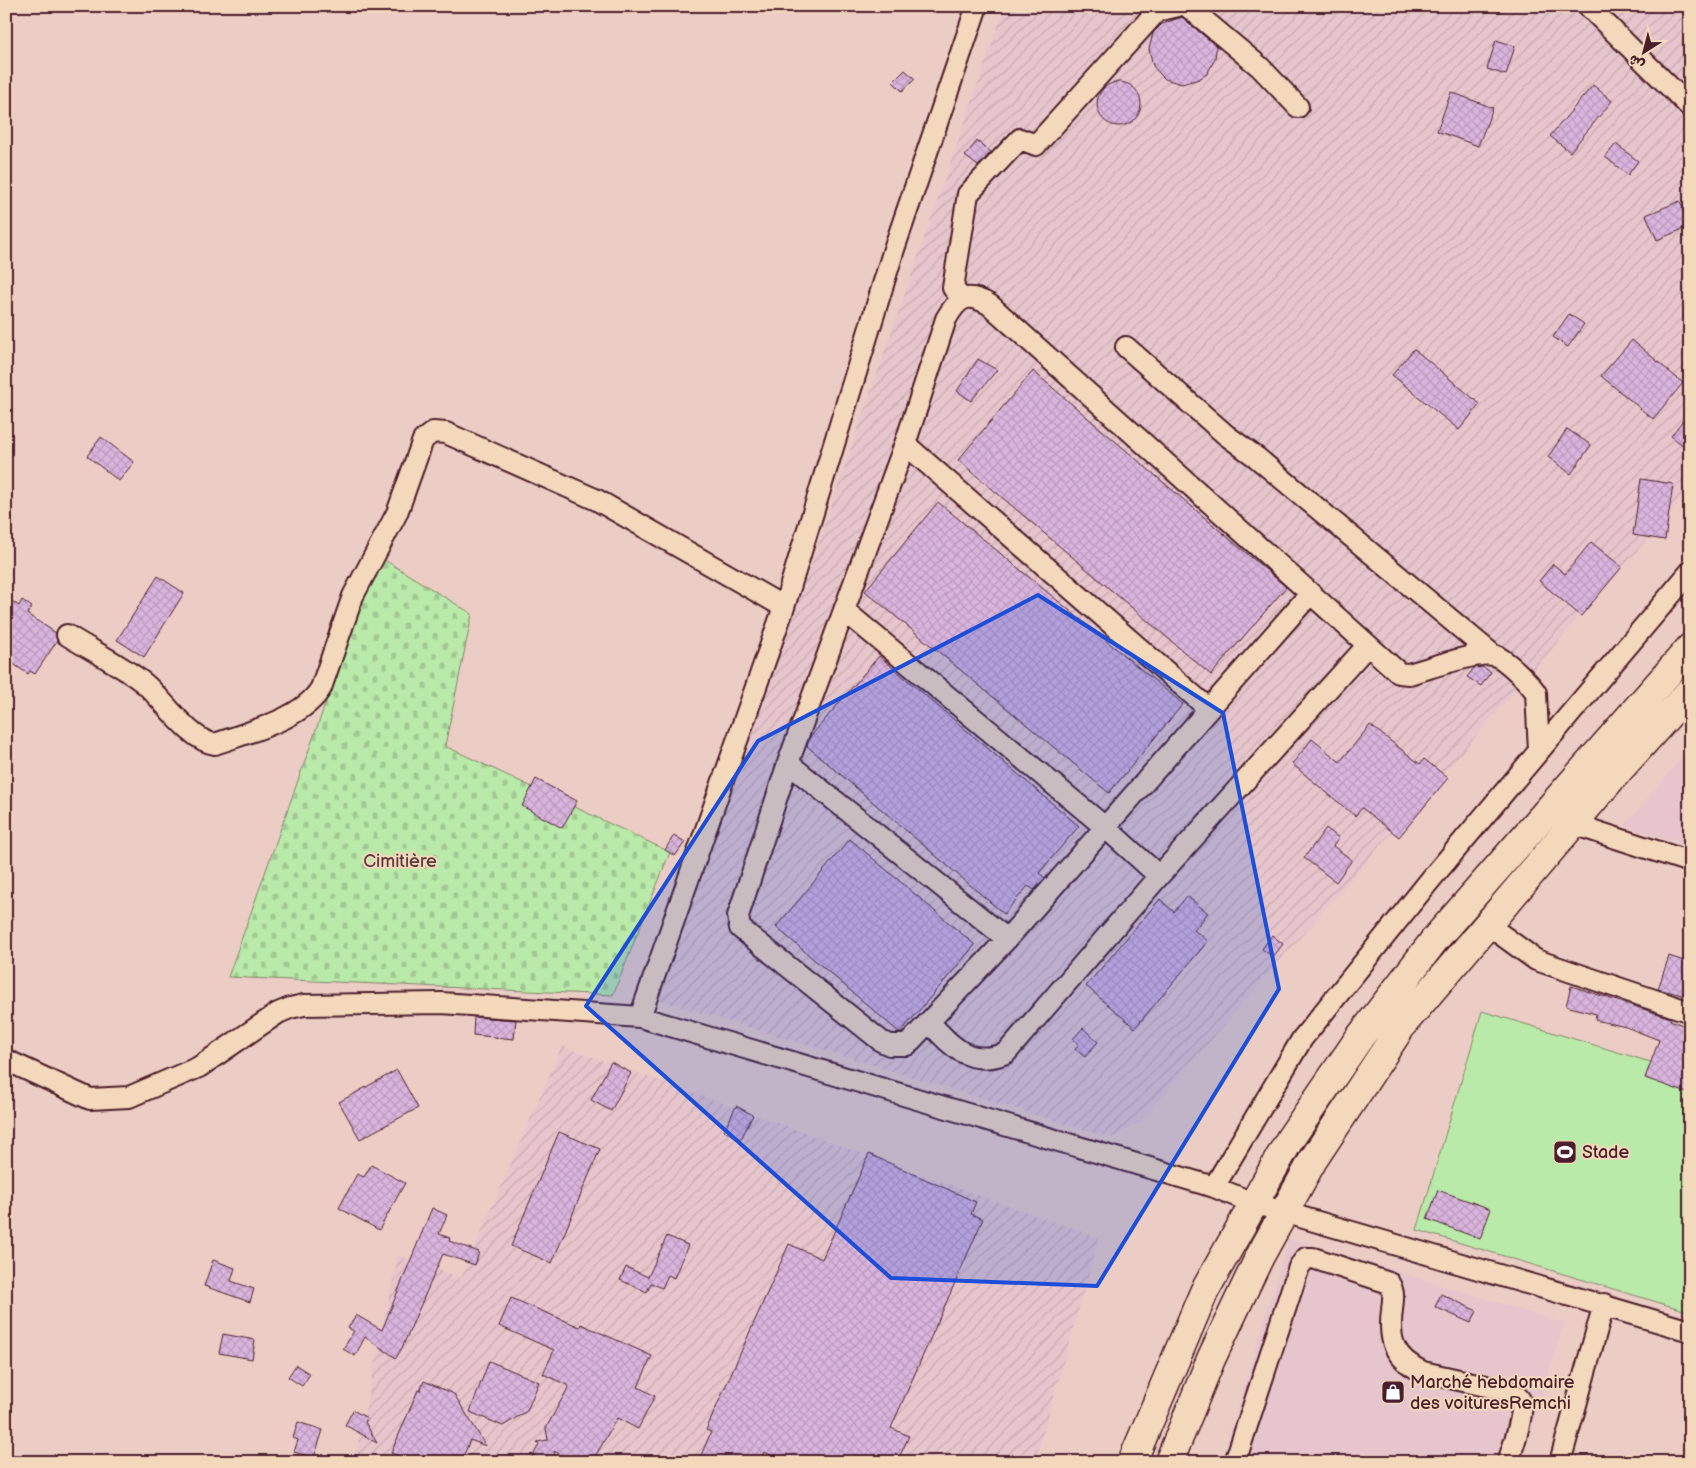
<svg xmlns="http://www.w3.org/2000/svg" width="1696" height="1468" font-family="'Balsamiq Sans','Playpen Sans Arabic',sans-serif">
	<defs>
		<pattern id="industrial-furrows" width="10" height="10" patternUnits="userSpaceOnUse" patternTransform="scale(1.25)"><rect width="10" height="10" fill="#e6c6cc"/><path d="M-1 1l2-2M0 10L10 0M9 11l2-2" fill="none" stroke="#c7aaaf"/></pattern>
		<pattern id="cemetery-stones" width="16" height="16" patternUnits="userSpaceOnUse" patternTransform="scale(1.25)"><rect width="16" height="16" fill="#b9eaa9"/><path d="M2 7V4a2 2 0 0 1 4 0v3zM10 15v-3a2 2 0 0 1 4 0v3z" fill="#a1c892"/></pattern>
		<pattern id="building-cross-hatch" width="8" height="8" patternUnits="userSpaceOnUse" patternTransform="scale(1.25)"><rect width="8" height="8" fill="#d9b4dd"/><path d="M0 0l8 8M0 8l8-8" fill="none" stroke="#bc9abe"/></pattern>
	</defs>
	<rect width="100%" height="100%" fill="#eccdc5"/>
	<filter id="ink" filterUnits="userSpaceOnUse"><feTurbulence type="fractalNoise" baseFrequency=".02" numOctaves="2"/><feDisplacementMap in="SourceGraphic" scale="10" xChannelSelector="R" yChannelSelector="G"/><feConvolveMatrix kernelMatrix="1 2 1 2 8 2 1 2 1" color-interpolation-filters="sRGB"/></filter>
	<g filter="url(#ink)">
		<path fill="#e6c6cc" d="M1690 748V847L1624 826Z
			M1289 1238 1564 1323 1522 1462H1221Z"/>
		<path fill="url(#industrial-furrows)" d="M1005 6H1690V490L1138 1124 1112 1138 659 1000Z
			M562 1046 1099 1238 1035 1462H354L398 1255 461 1278Z"/>
		<path fill="#b9eaa9" stroke="#82846a" d="M1482 1011 1690 1074V1312L1417 1230Z"/>
		<path fill="url(#cemetery-stones)" stroke="#82846a" d="M378 556 472 614 445 746 670 852 613 995 228 977Z"/>
		<path fill="url(#building-cross-hatch)" stroke="#4a1f2b" d="M1182 17 1216 46V50L1215 59 1207 74 1199 79 1182 84 1165 79 1159 73 1153 66 1149 49 1153 33 1162 24Z
			M1496 40 1515 46 1506 75 1487 69Z
			M905 70 915 79 902 91 893 82Z
			M1097 104a22 22 0 1 1 44 0a22 22 0 1 1-44 0Z
			M1593 85 1612 101 1570 152 1550 136Z
			M1451 92 1493 108 1478 146 1437 131Z
			M977 141 991 152 978 166 965 156Z
			M1616 144 1638 161 1628 175 1605 157Z
			M1680 201 1690 226 1657 240 1646 215Z
			M1569 314 1584 324 1568 347 1553 337Z
			M1632 340 1683 383 1653 419 1601 376Z
			M1414 349 1480 404 1459 430 1392 375Z
			M978 359 997 370 971 401 957 391Z
			M1033 371 1286 587 1211 675 958 460Z
			M1690 411V451L1671 436Z
			M1567 429 1591 445 1571 474 1548 457Z
			M101 437 134 462 119 481 87 456Z
			M1641 479 1673 484 1665 540 1633 535Z
			M938 502 1183 704 1109 793 865 591Z
			M1591 542 1622 567 1581 616 1539 581 1553 564 1565 574Z
			M158 576 184 593 144 657 117 640Z
			M6 597 19 606 22 600 32 607 27 614 56 633 57 641 35 674 30 671 28 674 6 659Z
			M879 656 1079 826 1039 873 1045 878 1034 890 1028 886 1004 914 807 746 810 737Z
			M1483 667 1491 672 1481 686 1467 677 1474 668Z
			M1370 725 1420 764 1424 759 1448 778 1399 837 1362 808 1355 816 1292 764 1312 739 1340 762Z
			M536 779 577 801 562 828 522 806Z
			M1326 828 1339 838 1333 846 1352 860 1336 882 1304 858Z
			M674 835 685 842 675 856 665 850Z
			M850 839 975 945 900 1033 776 927Z
			M1187 896 1208 913 1194 930 1208 941 1135 1028 1086 986 1160 899 1174 912Z
			M1272 935 1283 944 1273 957 1262 949Z
			M1669 956 1690 963V997L1658 989Z
			M1571 986 1671 1018 1670 1020 1690 1028V1094L1645 1078 1659 1040 1626 1027 1595 1020 1596 1014 1566 1006Z
			M474 1017 516 1020 514 1039 473 1035Z
			M1083 1028 1098 1042 1085 1057 1075 1049 1079 1044 1073 1039Z
			M611 1062 631 1073 611 1111 591 1100Z
			M397 1070 418 1108 360 1139 339 1102Z
			M736 1106 753 1115 741 1139 724 1131Z
			M559 1132 600 1149 552 1263 511 1246Z
			M869 1154 976 1202 971 1214 983 1219 891 1428 909 1436 897 1462H786L764 1452 760 1462H698L711 1432 706 1430 789 1244 822 1259Z
			M371 1165 405 1183 379 1230 339 1208 357 1174 364 1177Z
			M1438 1190 1491 1209 1480 1239 1427 1219Z
			M432 1208 447 1215 439 1234 450 1238 449 1241 479 1252 475 1265 443 1254 402 1348 396 1358 365 1337 355 1356 343 1349 354 1331 348 1328 356 1315 382 1330Z
			M667 1236 688 1245 674 1278 668 1275 662 1288 651 1283 647 1292 620 1280 626 1267 648 1277Z
			M213 1260 235 1268 231 1281 254 1289 250 1302 204 1286Z
			M1441 1294 1477 1311 1471 1323 1435 1307Z
			M511 1298 580 1327 581 1324 652 1356 638 1387 655 1396 638 1429 617 1418 592 1462H575L554 1451 556 1462H530L539 1444 537 1442 548 1440 546 1428 569 1386 543 1374 554 1350 499 1326Z
			M223 1334 255 1340 252 1359 219 1353Z
			M489 1361 539 1382 527 1411 503 1426 470 1412Z
			M296 1365 310 1374 302 1386 288 1377Z
			M424 1381 454 1394 486 1446 470 1440 461 1462H412L391 1453 418 1390 420 1391Z
			M353 1410 367 1418 365 1422 377 1443 345 1425Z
			M298 1422 323 1430 314 1458 294 1452 298 1440 293 1438Z"/>
		<g fill="none" stroke-linecap="round" stroke-linejoin="round">
			<g stroke="#4a1f2b" stroke-width="24">
				<path id="minor" d="M1187 6 1260 67 1298 107
					M1588 6 1690 107
					M962 299 953 288 968 194 1020 139 1036 145 1157 11 1178 6
					M1126 347 1226 435 1256 457 1493 655
					M905 444 1209 709
					M1310 594 1007 939 907 1045H890L881 1041 740 928 738 916 788 763 905 444 946 319C959 296 968 292 990 305L1399 673 1409 674C1427 669 1477 651 1493 655 1504 657 1530 683 1536 693L1539 750
					M845 611 1106 828 1159 876
					M67 635C92 651 122 665 145 684 164 700 190 741 215 744 248 732 303 719 321 688L353 596 397 513 423 440 433 432 446 433 597 500 784 607
					M788 763 1007 939
					M1573 824 1690 862
					M1488 925 1536 960 1690 1012
					M640 1017 784 607 894 249 977 6
					M930 1023C953 1048 971 1067 1006 1053L1159 876 1367 646
					M6 1060 90 1099 129 1097 199 1067 278 1013 290 1008 304 1005 441 1003 640 1017 1214 1187 1253 1203 1690 1331
					M1214 1187 1302 1039 1431 879 1690 572
					M1235 1462 1299 1267 1306 1258H1313L1389 1283C1395 1293 1393 1299 1392 1310 1388 1341 1394 1358 1423 1372L1504 1390C1510 1393 1517 1394 1520 1400 1526 1410 1512 1450 1508 1462
					M1560 1462 1604 1304"/>
			</g>
			<g stroke="#4a1f2b" stroke-width="31">
				<path id="highway" d="M1132 1462 1204 1292 1290 1139 1360 1037 1436 938 1690 648
					M1169 1462 1211 1359 1259 1258 1313 1160 1403 1024 1611 779 1690 691"/>
			</g>
			<path stroke="#4a1f2b" stroke-width="3" stroke-dasharray="1 4" stroke-linecap="butt" d="M1577 1457 1592 1462"/>
			<use href="#minor" stroke="#f4d8bb" stroke-width="20"/>
			<use href="#highway" stroke="#f4d8bb" stroke-width="28"/>
		</g>
	</g>
	<path fill="#1d4ed8" fill-opacity="0.2" stroke="#1d4ed8" stroke-width="4" stroke-linejoin="round" d="M1038 595 1223 713 1279 989 1097 1286 891 1278 586 1006 758 741Z"/>
	<defs>
		<g id="stadium-square" transform="scale(1.25)"><rect x="-9" y="-9" width="18" height="18" rx="4" fill="#4a1f2b" stroke="#f4d8bb"/><path d="M0-5a6.5 5 0 1 0 0 10a6.5 5 0 1 0 0-10ZM-3.5-1.8h7v3.6h-7Z" fill="#fff"/></g>
		<g id="shop-square" transform="scale(1.25)"><rect x="-9" y="-9" width="18" height="18" rx="4" fill="#4a1f2b" stroke="#f4d8bb"/><path d="M-5-2.5h2.3a2.7 3.5 0 0 1 5.4 0H5L5.5 6h-11ZM-1.5-2.5h3a1.5 2.3 0 0 0-3 0Z" fill="#fff"/></g>
	</defs>
	<g fill-rule="evenodd">
		<use href="#stadium-square" x="1565" y="1152"/>
		<use href="#shop-square" x="1393" y="1392"/>
	</g>
	<g text-anchor="middle" stroke-width="4" stroke-linejoin="round" paint-order="stroke">
		<g font-size="18" fill="#5b3d3e" stroke="#f4d8bb">
			<text x="400" y="867">Cimitière</text>
		</g>
		<g font-size="18" fill="#4a1f2b" stroke="#f4d8bb" text-anchor="start">
			<text x="1582" y="1158">Stade</text>
			<text x="1410" y="1388">Marché hebdomaire<tspan x="1410" dy="21">des voituresRemchi</tspan></text>
		</g>
	</g>
	<rect width="1696" height="1468" fill="none" stroke="#f4d8bb" stroke-width="25"/>
	<rect x="12" y="12" width="1671" height="1443" fill="none" stroke="#4a1f2b" stroke-width="2" filter="url(#ink)"/>
	<g transform="translate(1644 52) rotate(216)" stroke="#f4d8bb" stroke-width="4" paint-order="stroke">
	<path d="M0-4L9 19L0 12L-9 19Z" fill="#4a1f2b"/>
	<text y="-8" font-size="14" font-weight="bold" text-anchor="middle" fill="#4a1f2b">ش</text>
	</g>
</svg>
